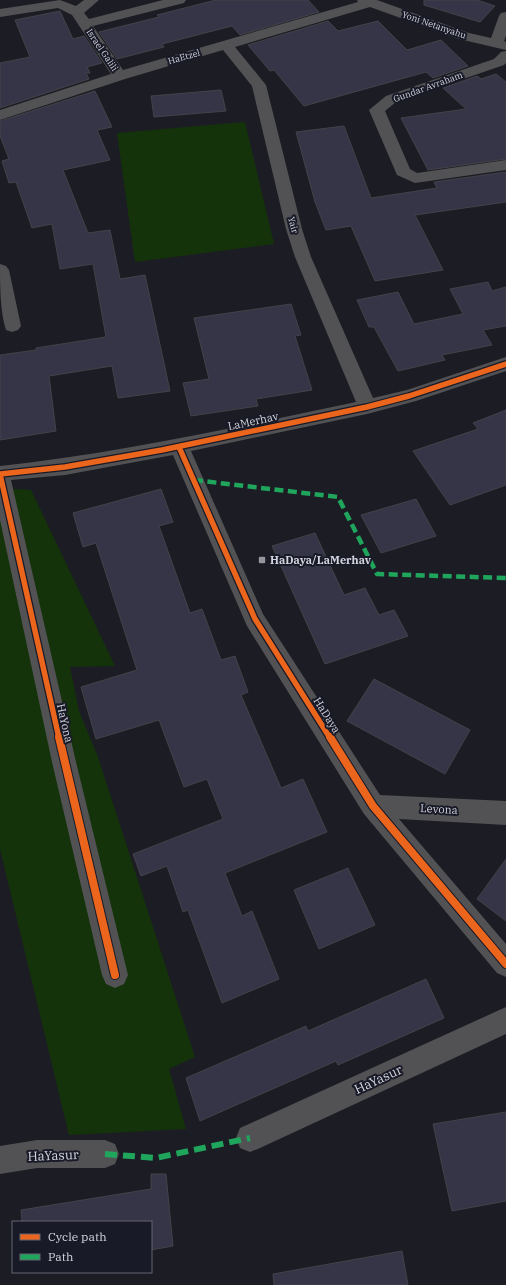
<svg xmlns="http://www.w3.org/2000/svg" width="506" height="1285" font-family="'IBM Plex Serif',serif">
	<rect width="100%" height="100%" fill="#1c1d24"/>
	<path fill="#15330a" d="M245 122 274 244 135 262 117 133Z
		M0 488 31 490 115 666 70 667 79 711 98 757 195 1057 169 1069 186 1129 69 1135 0 849Z"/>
	<path fill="#363547" stroke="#424349" d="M216 0H308L319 12 240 35 232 26 162 44 164 47 117 59 99 32 159 17 157 15Z
		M424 0H477L495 6 480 22 424 5Z
		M60 11 73 39 84 36 102 63 87 67 90 73H86L89 79 0 108V63L30 57 15 20Z
		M328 21 338 31 378 21 407 50 441 40 468 66 433 78 426 72 304 106 274 70 270 71 248 45Z
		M496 74 506 82V159L428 170 401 118 466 109 443 88 477 76 481 79Z
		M221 90 226 111 154 117 151 96Z
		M95 91 112 127 97 130 110 160 63 170 88 233 110 230 120 279 145 275 170 391 118 398 112 366 49 376 56 431 0 440V355L36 350V348L106 337 93 264 60 269 52 224 32 228 16 182 9 183 2 161 9 159 0 136V121Z
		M344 126 371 198 437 188 434 182 506 172V202L415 215 443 270 375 281 351 226 326 230 315 202 296 132Z
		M488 282 492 291 506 287V326L483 330 492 345 442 355 445 360 398 371 374 327H369L357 300 398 292 414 324 463 314 450 289Z
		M291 304 301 335 295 336 312 390 256 399 258 406 191 416 183 383 209 379 194 318Z
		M506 410V485L450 505 413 451 478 429 473 423Z
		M161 489 173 522 159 526 190 613 202 609 221 660 235 656 248 692 241 695 281 788 303 779 327 832 225 873 242 916 252 911 279 979 222 1003 188 910 183 912 167 866 141 876 133 854 223 819 207 779 184 787 159 720 96 739 81 687 137 670 96 543 83 547 73 513Z
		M416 499 436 536 381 553 361 515Z
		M315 533 344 595 365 588 379 615 394 610 408 636 325 664 272 546Z
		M374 679 470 730 445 774 347 721Z
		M506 859V921L477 899Z
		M348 868 375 925 319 949 294 890Z
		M426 979 444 1018 338 1065 336 1061 200 1121 186 1078 306 1026 308 1031Z
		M506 1112V1201L452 1211 433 1124Z
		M151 1174H166L173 1246 151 1250V1222H22L21 1210 151 1189Z
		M402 1251 408 1285H274L273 1274Z"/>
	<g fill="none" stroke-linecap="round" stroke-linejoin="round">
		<path fill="#525254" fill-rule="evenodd" d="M60 0 76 6 84 0H99L84 13 89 19 163 0H186L184 3 93 26 123 70 358 2 357 0H377L469 33 491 38 499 16 501 13 506 12V36L504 41 506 42V50L459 39 370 7 235 47 266 85 302 229 311 257 373 398 407 390 506 357V371L416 401 367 414 191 451 263 614 380 795 506 801V825L399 819 506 944V977L497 973 364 814 247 626 173 455 65 475 11 480 76 762 128 975 124 984 115 988 106 984 102 975 52 762 0 520V466C120 453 237 427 356 402L295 257 286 229 252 86 223 50 125 79 0 120V110L111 74 72 15 58 8 0 17V9Z
			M506 51V63L504 65 396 102 385 111 410 169 417 173 506 160V170L415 183 397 175 369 110 386 96 494 59 501 52Z
			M0 264 6 266 9 270 21 326 18 330 12 332 6 330C0 312 0 284 0 264Z
			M506 1007V1034L260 1148 250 1152 240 1148 236 1138 240 1128Z
			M37 1140H105L115 1144 119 1154 115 1164 105 1168H37L0 1174V1146Z"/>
		<path stroke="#20a55d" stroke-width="4.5" stroke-dasharray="9 4.5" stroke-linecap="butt" d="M194 480 338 497 377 574 506 578"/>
		<path stroke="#20a55d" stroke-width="6" stroke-dasharray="12 6" stroke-linecap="butt" d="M105 1154 156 1158 250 1138"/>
		<g stroke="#191a27" stroke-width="8">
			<path id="cycleway-far1" d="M179 447 255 619 330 738
				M59 738 0 474 65 467 162 450 367 407 409 396 506 364"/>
		</g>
		<g stroke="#191a27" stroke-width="10">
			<path id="cycleway" d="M59 737 115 975
				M330 737 373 806 506 964"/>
		</g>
		<use href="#cycleway-far1" stroke="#eb651d" stroke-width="5.5"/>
		<use href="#cycleway" stroke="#eb651d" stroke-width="8"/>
	</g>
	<rect fill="#94959d" stroke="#191a27" stroke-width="1.5" x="258" y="556" width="8" height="8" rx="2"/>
	<g text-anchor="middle" stroke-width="4" stroke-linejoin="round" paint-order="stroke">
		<g font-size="9" fill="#d4d5de" stroke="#191a27">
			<text transform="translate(434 25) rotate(19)" y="3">Yoni Netanyahu</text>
			<text transform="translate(102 50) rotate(56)" y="3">Israel Galili</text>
			<text transform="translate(184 57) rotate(-16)" y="3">HaEtzel</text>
			<text transform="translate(428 87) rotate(-20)" y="3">Gundar Avraham</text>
			<text transform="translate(293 225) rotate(75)" y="3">Yair</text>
		</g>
		<g font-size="11" fill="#d4d5de" stroke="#191a27">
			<text transform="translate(253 421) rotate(-12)" y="4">LaMerhav</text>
			<text transform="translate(327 715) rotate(58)" y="4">HaDaya</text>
			<text transform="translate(65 723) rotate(77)" y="4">HaYona</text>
			<text transform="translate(439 809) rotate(3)" y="4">Levona</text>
		</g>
		<g font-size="11" font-weight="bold" fill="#d4d5de" stroke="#191a27" text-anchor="start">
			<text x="270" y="564">HaDaya/LaMerhav</text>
		</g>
		<g font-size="13" fill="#d4d5de" stroke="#191a27">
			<text transform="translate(378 1079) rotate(-25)" y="5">HaYasur</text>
			<text transform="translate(53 1155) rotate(-2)" y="5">HaYasur</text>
		</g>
	</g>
	<rect x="12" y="1221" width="140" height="52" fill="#191a27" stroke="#646570"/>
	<rect x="20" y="1234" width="20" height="6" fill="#eb651d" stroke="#646570"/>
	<text x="48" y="1241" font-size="12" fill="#d4d5de">Cycle path</text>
	<rect x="20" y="1254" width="20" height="6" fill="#20a55d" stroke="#646570"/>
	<text x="48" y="1261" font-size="12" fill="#d4d5de">Path</text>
</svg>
